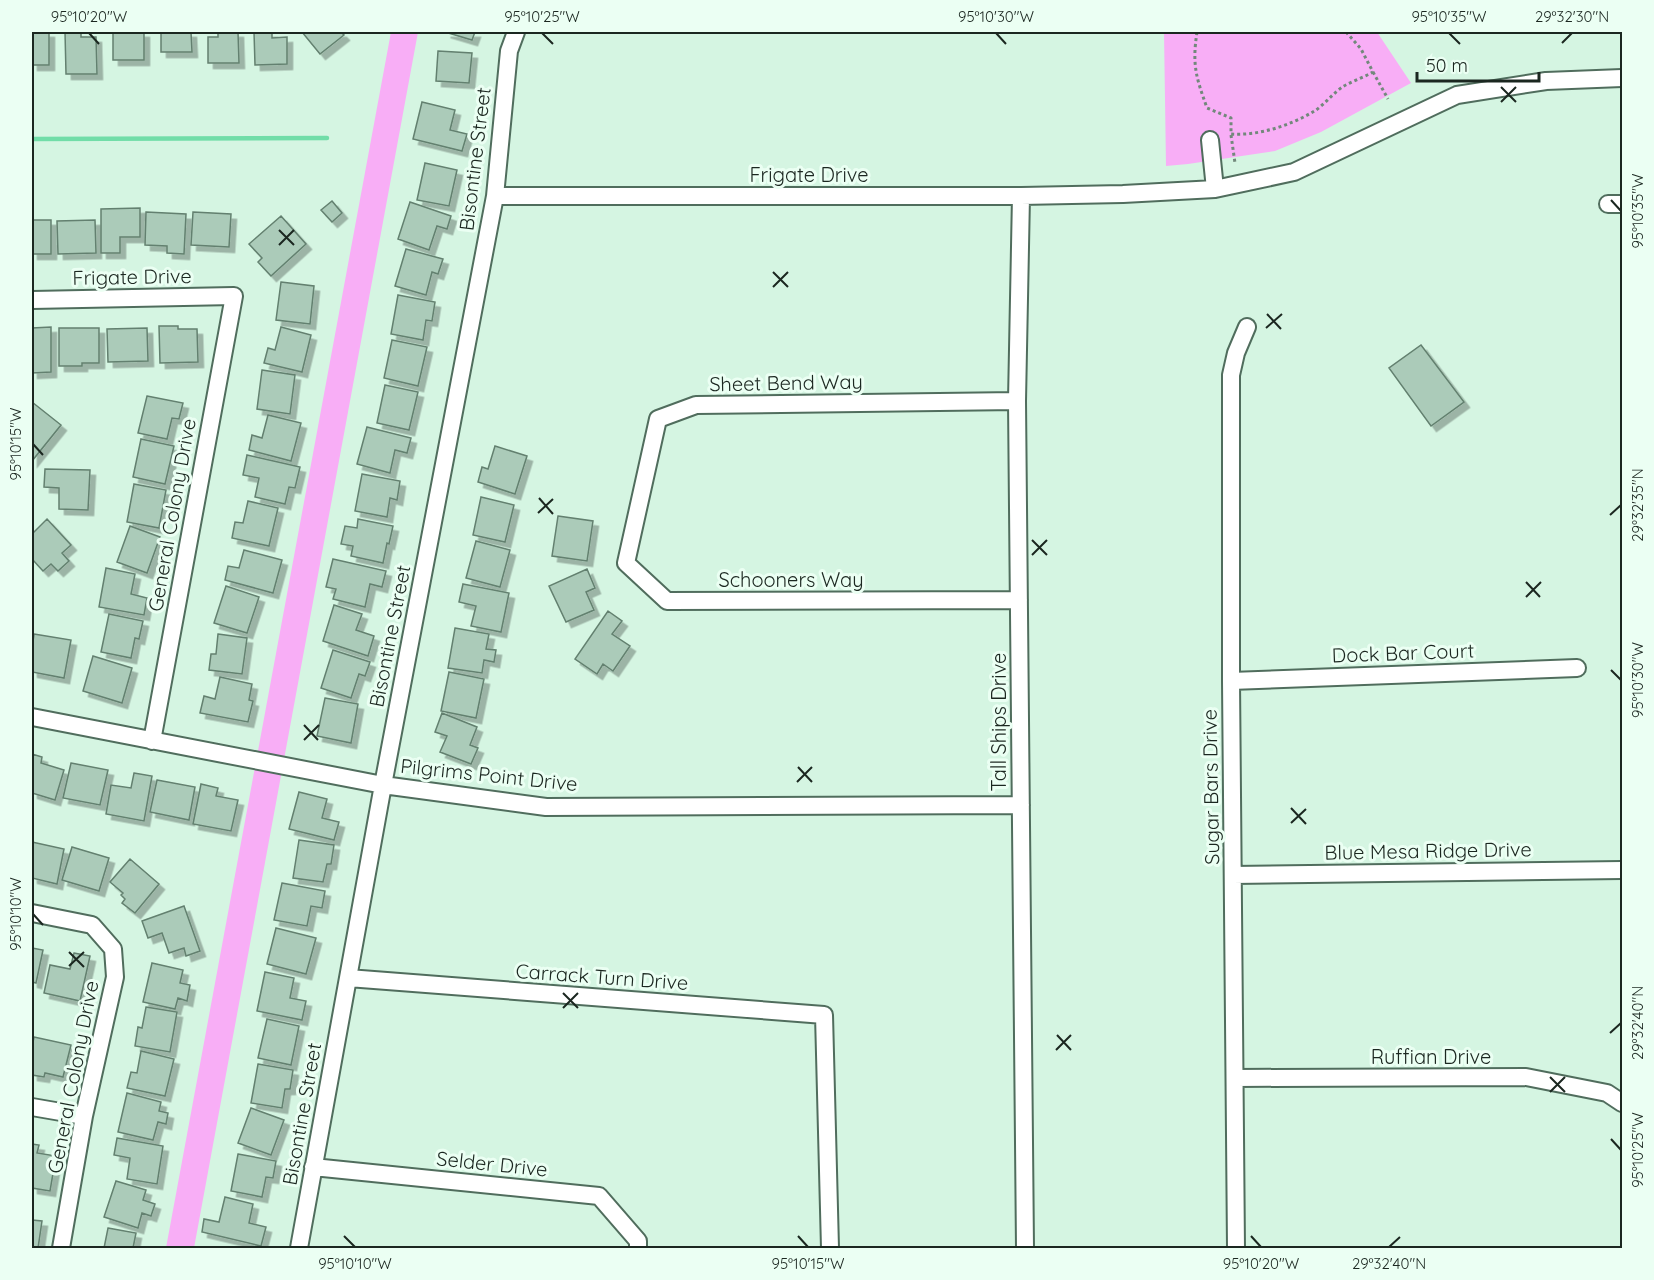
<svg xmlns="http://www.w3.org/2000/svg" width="1654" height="1280" font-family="Quicksand,sans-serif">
	<defs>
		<filter id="shadow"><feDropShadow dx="5.5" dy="5.5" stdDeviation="0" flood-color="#0004"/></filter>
	</defs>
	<rect width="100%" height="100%" fill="#d5f5e2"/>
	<path fill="#f8aef6" d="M391 32H418L194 1248H166Z
		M1164 32H1377L1411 83 1321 132 1275 151 1188 164 1166 166Z"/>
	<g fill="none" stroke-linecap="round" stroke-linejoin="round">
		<path stroke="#71dda8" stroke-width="4.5" d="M32 139 327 138"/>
	</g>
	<path fill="#abcbb9" stroke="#63806f" stroke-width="1.5" filter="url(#shadow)" d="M32 32H49V65H32Z
		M65 32H81V37H96L97 74H66Z
		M113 32H144V60H113Z
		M161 32H191L192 52H161Z
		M218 32H238L239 63H208V37H218Z
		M254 32H272V38L287 37V64L255 65Z
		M302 32H341L344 35 320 54Z
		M445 32H475L472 40Z
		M438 51 472 53 469 83 436 81Z
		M422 102 455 110 450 130 467 134 462 151 413 139Z
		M425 163 457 170 449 206 417 200Z
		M332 201 342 213 332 222 321 210Z
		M410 202 451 216 447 229 437 226 429 250 398 239Z
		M140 208V237H120V253H101V209Z
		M146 212 186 214 184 254 167 253V246L145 245Z
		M193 212 231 214 229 247 191 245Z
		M281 216 306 244 271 276 258 262 262 258 249 244Z
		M32 220H51V254H32Z
		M95 220 96 253 58 254 57 221Z
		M406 249 443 259 438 274 432 272 426 295 395 286Z
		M281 282 314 286 310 324 276 320Z
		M398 295 435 302 432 321 426 320 423 340 391 334Z
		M159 326H178V329H197L198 362 160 363Z
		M51 327V372L32 373V328Z
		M281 327 311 335 302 372 264 363 268 348 275 350Z
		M59 328H99V363H82V366H59Z
		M147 328 148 361 108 362 107 329Z
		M392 340 427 347 418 386 384 378Z
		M1421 345 1464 402 1431 426 1389 368Z
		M262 370 295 375 290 414 257 409Z
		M385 385 418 392 409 430 377 423Z
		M147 396 183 403 179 419 172 418 167 439 138 433Z
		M32 402 61 425 32 461Z
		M268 415 301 423 291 461 249 450 252 435 262 438Z
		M367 427 411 438 407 453 395 450 390 473 357 464Z
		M141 439 174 446 165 484 133 477Z
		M495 446 527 456 515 494 478 482 482 467 488 469Z
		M247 455 300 467 295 488 289 487 285 504 255 497 259 478 243 475Z
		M45 469 90 470 88 510 59 509V488L44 487Z
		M362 474 400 481 397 500 390 498 387 517 355 511Z
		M134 484 166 490 159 528 127 522Z
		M481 497 514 505 505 542 473 535Z
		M248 501 278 508 269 546 232 538 235 522 243 523Z
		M558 516 593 521 587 561 552 556Z
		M47 519 71 545 62 553 69 561 58 571 51 564 43 571 32 559V534Z
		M358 519 393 526 389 544 387 543 383 563 351 556 353 546 341 544 345 526 357 528Z
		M130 526 160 537 147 573 117 562Z
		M476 541 510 550 500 587 466 578Z
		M244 550 282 560 273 593 225 580 228 566 239 568Z
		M333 559 386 571 382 587 370 584 365 607 333 599 336 589 326 587Z
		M106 568 135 574 131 594 147 598 144 615 99 607Z
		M587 569 595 588 586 592 594 610 566 622 549 586Z
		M463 584 509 593 501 632 471 626 476 606 459 602Z
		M226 586 259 597 247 633 214 623Z
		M334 605 362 614 356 630 374 636 368 656 323 641Z
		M608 611 622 621 612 634 630 646 613 671 603 664 597 674 575 659Z
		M109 614 143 621 139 639 135 638 131 658 101 652Z
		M455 628 489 634 486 649 496 650 494 662 484 660 482 673 448 668Z
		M34 634 71 640 64 678 32 672V649Z
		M218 634 247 638 242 674 209 670 211 654H216Z
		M333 650 370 662 365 676 359 674 351 698 321 688Z
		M93 656 132 668 122 703 83 691Z
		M449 672 484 679 476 718 441 711Z
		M220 677 252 684 249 700 253 701 248 722 200 713 204 696 215 699Z
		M325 698 358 704 351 743 317 736Z
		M442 713 477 727 470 745 478 748 471 764 440 752 447 736 435 732Z
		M32 754 42 757 41 763 64 770 55 800 32 793Z
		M71 763 108 770 100 805 63 798Z
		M134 773 152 776 144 821 106 814 111 785 131 788Z
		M157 780 195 787 189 820 150 812Z
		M201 784 218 788 216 796 238 800 231 831 193 824Z
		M299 792 327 799 322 818 339 822 334 840 289 829Z
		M299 840 334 845 331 864H327L323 882 293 878Z
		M32 842 64 849 57 884 32 878Z
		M72 847 109 858 99 891 62 880Z
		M130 859 159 884 135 913 122 903 125 899 121 895 123 893 110 882Z
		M282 883 325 891 322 908 311 906 307 926 274 920Z
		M184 906 200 951 186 956 184 948 169 953 162 933 148 938 142 921Z
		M276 928 316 938 306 974 267 964Z
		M32 948 43 950 36 983 32 982Z
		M74 953 90 956 80 1001 44 993 50 965 70 969Z
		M152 963 183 970 180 983 190 985 187 1001 178 998 175 1009 143 1002Z
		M265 972 294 978 290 998 306 1001 302 1020 257 1011Z
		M146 1007 177 1012 170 1052 135 1046 138 1027 142 1028Z
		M267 1019 299 1026 291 1065 258 1058Z
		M34 1037 71 1045 63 1077 45 1073 44 1077 32 1075V1047Z
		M141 1051 174 1059 165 1096 127 1088 131 1072 137 1073Z
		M258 1064 293 1070 290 1089H285L282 1108 251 1103Z
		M127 1093 161 1102 159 1111 168 1113 166 1124 158 1122 153 1140 118 1132Z
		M251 1108 284 1120 271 1155 238 1143Z
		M117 1138 163 1146 157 1184 127 1179 130 1158 114 1155Z
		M32 1144 39 1145 37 1153 56 1156 50 1191 32 1188Z
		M238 1154 276 1161 273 1178 266 1177 262 1197 231 1191Z
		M116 1181 146 1190 143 1200 155 1204 151 1216 142 1213 138 1228 104 1217Z
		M225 1197 253 1204 249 1223 266 1227 261 1246 202 1232 204 1219 219 1222Z
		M32 1220 42 1221 38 1248H32Z
		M108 1228 136 1233 133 1248H104Z"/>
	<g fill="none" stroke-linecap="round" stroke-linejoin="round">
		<g stroke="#506d5d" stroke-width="20">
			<path id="minor" d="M1210 140 1215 189
				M495 196H1021L1123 194 1215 189 1294 172 1457 95 1546 81 1622 78
				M1021 196 1017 401 1025 1248
				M1608 204H1622
				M32 300 234 296 152 741
				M1017 401 696 405 658 419 626 563 667 601 1019 600
				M1231 681 1577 668
				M32 717 383 785 546 807 1021 805
				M1233 875 1622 870
				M32 913 92 925 113 949 115 977 84 1116 61 1248
				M348 978 824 1015 830 1248
				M1235 1078 1526 1077 1607 1093 1622 1103
				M32 1107 84 1116
				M313 1167 599 1196 638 1241V1248
				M299 1248 383 785 495 196 509 51 516 32
				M1236 1248 1231 681V375L1236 353 1247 327"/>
		</g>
		<path stroke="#72887b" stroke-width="3" stroke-dasharray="3 3" stroke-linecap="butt" d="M1197 32C1192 65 1196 77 1207 108L1231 118V134C1259 136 1292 125 1316 110 1326 103 1334 92 1344 86 1353 81 1364 77 1373 72L1361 49 1346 32
			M1373 72 1388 99
			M1231 135 1235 163"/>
		<use href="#minor" stroke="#fff" stroke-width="16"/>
	</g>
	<path fill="none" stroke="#1b2720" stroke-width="2" d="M89 33 99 44M542 33 553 44M996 33 1006 44M1449 33 1460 44M1562 43 1572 33M1501 87 1516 102M1501 102 1516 87M1611 200 1621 211M279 230 294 245M279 245 294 230M773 272 788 287M773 287 788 272M1267 314 1281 329M1266 328 1282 314M33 444 43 455M539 498 553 514M538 513 553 499M1610 515 1621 505M1032 540 1047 555M1032 555 1047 540M1526 582 1540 597M1526 597 1541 582M1611 670 1621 680M304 725 318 740M304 740 319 725M798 767 812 782M797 782 812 767M1291 808 1306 824M1291 823 1306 809M33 914 43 925M69 952 84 967M69 966 84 952M563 993 578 1008M563 1008 578 993M1610 1033 1621 1023M1057 1035 1071 1050M1056 1050 1071 1035M1550 1077 1565 1092M1550 1092 1565 1077M1611 1139 1621 1150M344 1236 355 1247M798 1236 808 1247M1251 1236 1261 1247M1389 1247 1400 1237"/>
	<g text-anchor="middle" stroke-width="6" stroke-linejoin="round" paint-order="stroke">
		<g font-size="20" fill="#1b2720" stroke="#ebfff3">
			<text transform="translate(475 159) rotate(-83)" y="7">Bisontine Street</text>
			<text x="809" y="182">Frigate Drive</text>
			<text transform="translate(132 277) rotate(-1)" y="7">Frigate Drive</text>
			<text transform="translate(786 383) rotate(-1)" y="7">Sheet Bend Way</text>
			<text transform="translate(172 515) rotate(-80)" y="7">General Colony Drive</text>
			<text x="791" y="587">Schooners Way</text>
			<text transform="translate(390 636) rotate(-79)" y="7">Bisontine Street</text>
			<text transform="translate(1403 653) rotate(-2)" y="7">Dock Bar Court</text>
			<text transform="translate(999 722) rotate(-90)" y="7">Tall Ships Drive</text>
			<text transform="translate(489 775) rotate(6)" y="7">Pilgrims Point Drive</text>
			<text transform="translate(1211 787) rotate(-91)" y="7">Sugar Bars Drive</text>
			<text transform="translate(1428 851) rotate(-1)" y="7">Blue Mesa Ridge Drive</text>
			<text transform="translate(602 977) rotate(4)" y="7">Carrack Turn Drive</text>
			<text x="1431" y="1064">Ruffian Drive</text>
			<text transform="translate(73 1077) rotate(-79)" y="7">General Colony Drive</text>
			<text transform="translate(302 1114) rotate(-80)" y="7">Bisontine Street</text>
			<text transform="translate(492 1164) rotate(6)" y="7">Selder Drive</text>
		</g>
	</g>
	<rect width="1654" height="1280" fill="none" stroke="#ebfff3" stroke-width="66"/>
	<path d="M1417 72v9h122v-9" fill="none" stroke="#1b2720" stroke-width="3"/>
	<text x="1426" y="72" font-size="18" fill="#1b2720" stroke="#ebfff3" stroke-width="4.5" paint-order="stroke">50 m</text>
	<rect x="33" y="33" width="1588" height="1214" fill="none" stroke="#1b2720" stroke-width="2"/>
	<g font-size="15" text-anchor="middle" fill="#1b2720">
		<text x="89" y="22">95°10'20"W</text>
		<text x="542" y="22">95°10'25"W</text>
		<text x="996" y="22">95°10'30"W</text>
		<text x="1449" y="22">95°10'35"W</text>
		<text x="1572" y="22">29°32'30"N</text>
		<text transform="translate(1638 211) rotate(-90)" y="5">95°10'35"W</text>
		<text transform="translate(16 444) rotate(-90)" y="5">95°10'15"W</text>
		<text transform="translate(1638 505) rotate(-90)" y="5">29°32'35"N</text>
		<text transform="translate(1638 680) rotate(-90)" y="5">95°10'30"W</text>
		<text transform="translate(16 914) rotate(-90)" y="5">95°10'10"W</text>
		<text transform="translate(1638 1023) rotate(-90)" y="5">29°32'40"N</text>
		<text transform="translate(1638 1150) rotate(-90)" y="5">95°10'25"W</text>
		<text x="355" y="1269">95°10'10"W</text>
		<text x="808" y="1269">95°10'15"W</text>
		<text x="1261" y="1269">95°10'20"W</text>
		<text x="1389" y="1269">29°32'40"N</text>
	</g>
</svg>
